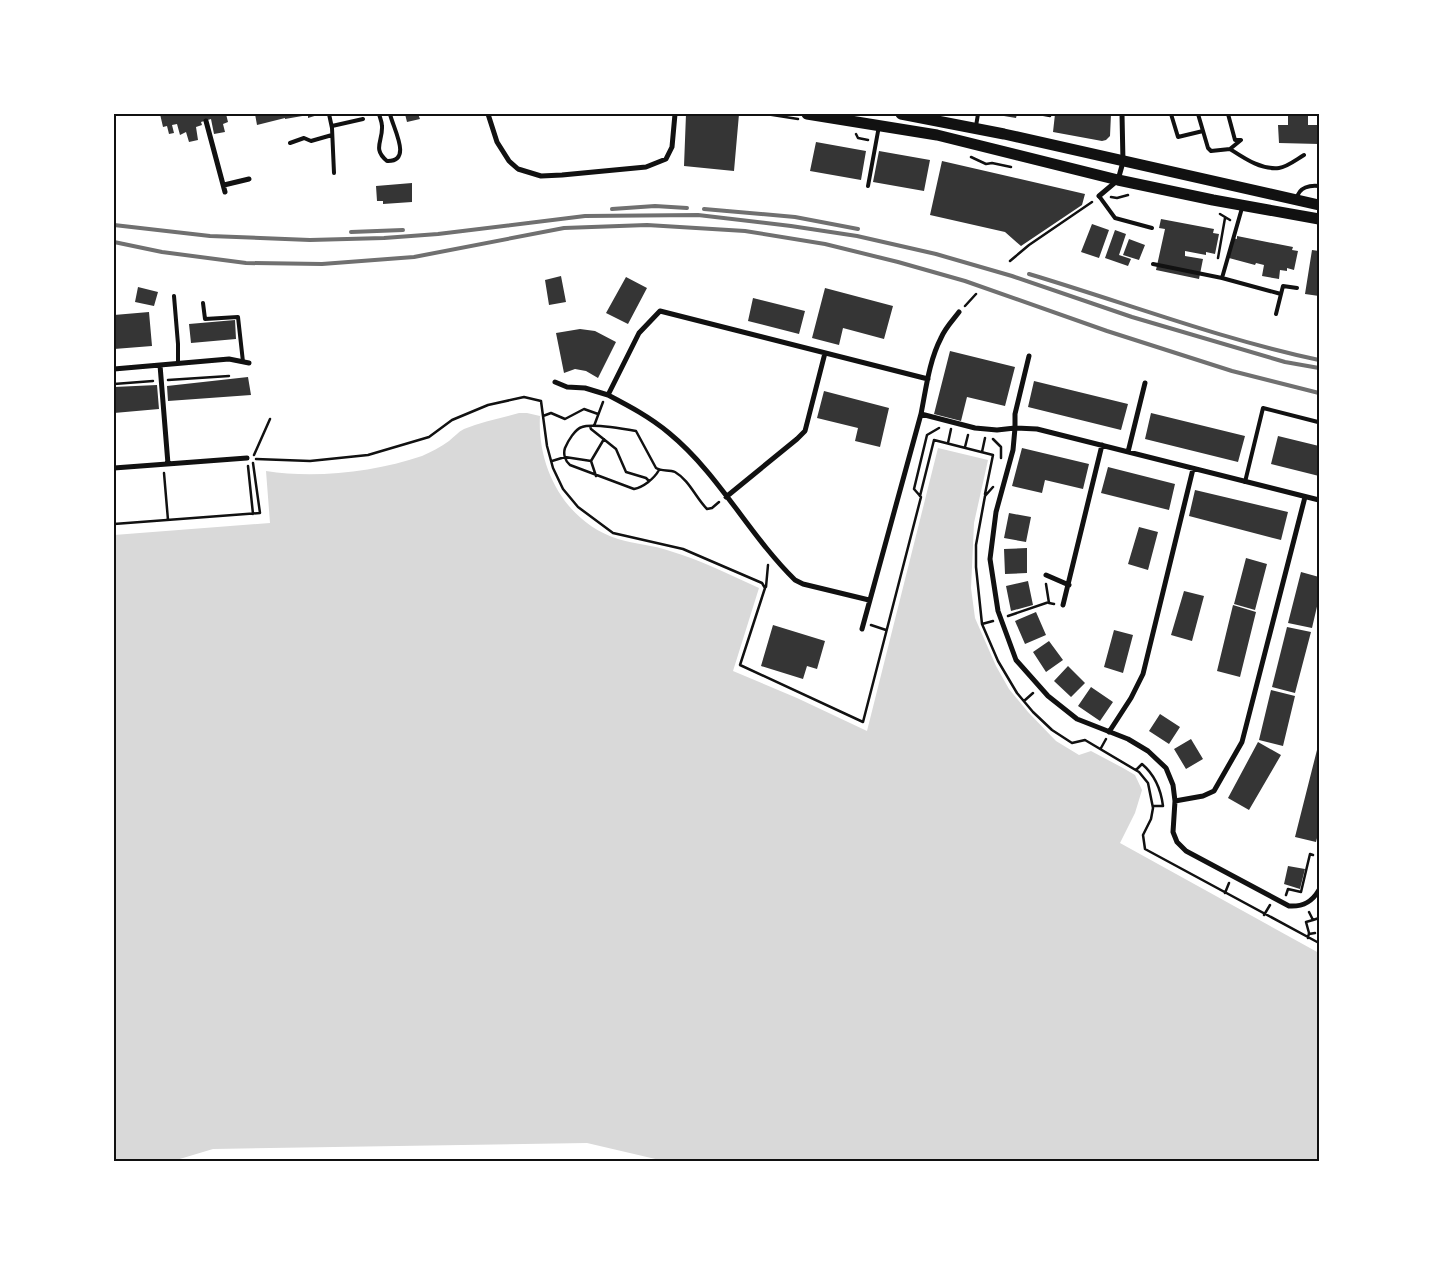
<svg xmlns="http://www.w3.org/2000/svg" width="1433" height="1275" font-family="Ubuntu,sans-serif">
	<rect width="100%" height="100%" fill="#fff"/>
	<path fill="#d9d9d9" d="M519 413H527L540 416C537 468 565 522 618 539 635 544 653 545 670 551 701 560 730 575 759 588L733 671 797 698 867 731 938 448 988 460 974 523 971 588 975 618 996 666 1009 689 1028 712 1056 741 1079 755 1091 751 1123 768 1135 775 1142 790 1135 813 1120 843 1319 953V1161H664L587 1143 213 1149 173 1161H114V535L270 523 266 471C315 479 375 472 422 456 431 452 441 447 449 441 454 437 458 432 464 429 481 422 501 418 519 413Z"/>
	<path fill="#353535" d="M160 114H226L228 122 223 124 225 132 214 134 211 119 201 122 202 125 196 127 198 140 189 142 186 132 180 135 177 124 172 125 174 133 169 134 167 126 163 127Z
		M255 114H321L308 118V115L285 119V118L257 125Z
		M405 114H418L420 119 407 122Z
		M686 114H739L734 171 684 166Z
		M1005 114H1017L1016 118 1004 116Z
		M1055 114H1111L1110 136 1106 140 1102 141 1053 132Z
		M1288 114H1308V125H1319V144L1279 143 1278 125H1288Z
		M816 142 866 151 861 180 810 171Z
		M879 151 930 160 924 191 873 182Z
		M942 161 1085 194 1082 205 1021 246 1005 232 930 215Z
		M412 183V202L383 204V201H377L376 186Z
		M1161 219 1214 229 1213 233 1219 234 1215 254 1206 252V255L1185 251V256L1203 259 1199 279 1156 270 1165 229 1159 228Z
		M1092 224 1109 230 1099 258 1081 252Z
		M1115 230 1126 234 1119 255 1131 259 1128 266 1105 258Z
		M1237 236 1293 247 1292 250 1298 251 1294 270 1287 268V271L1280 270 1279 279 1262 276 1264 265 1256 263 1255 265 1229 258 1233 238 1237 239Z
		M1129 239 1145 245 1139 260 1123 255Z
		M1312 250 1319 251V296L1305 294Z
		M561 276 566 302 549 305 545 280Z
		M626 277 647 288 628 324 606 313Z
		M138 287 158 292 154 306 135 302Z
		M825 288 893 306 884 339 843 328 839 345 812 338Z
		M753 298 805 311 799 334 748 321Z
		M149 312 152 346 114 349V315Z
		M235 320 236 339 191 343 189 324Z
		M580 329 595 331 616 342 598 378 586 371 575 369 564 373 556 333Z
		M950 351 1015 367 1005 406 967 397 961 421 934 414Z
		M248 377 251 395 168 401 167 386Z
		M1034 381 1128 404 1121 430 1028 407Z
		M157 385 159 409 114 413V387Z
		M824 391 889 408 880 447 855 441 858 428 817 418Z
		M1151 413 1245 436 1238 462 1145 439Z
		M1278 436 1319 446V476L1271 464Z
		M1022 448 1089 464 1083 489 1045 480 1042 493 1012 486Z
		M1108 467 1175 484 1169 510 1101 493Z
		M1195 490 1288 512 1281 540 1189 516Z
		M1009 513 1031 517 1026 542 1004 538Z
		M1139 527 1158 532 1148 570 1128 564Z
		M1027 548V573L1005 574 1004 549Z
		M1246 558 1267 564 1255 610 1234 604Z
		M1301 572 1319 577V598L1312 628 1288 623Z
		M1028 581 1033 605 1011 611 1006 586Z
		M1184 591 1204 596 1192 641 1171 635Z
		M1233 605 1256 612 1240 677 1217 671Z
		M1036 612 1046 635 1025 644 1015 621Z
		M773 625 825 641 817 669 807 666 803 679 761 666Z
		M1287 627 1311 632 1295 693 1272 687Z
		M1114 630 1133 635 1123 673 1104 667Z
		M1049 641 1063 660 1046 672 1033 652Z
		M1068 666 1085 683 1071 697 1054 681Z
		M1091 687 1113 702 1100 721 1078 706Z
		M1271 690 1295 696 1283 746 1259 740Z
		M1160 714 1180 727 1169 744 1149 731Z
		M1191 739 1203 759 1186 769 1174 749Z
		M1258 742 1281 755 1249 810 1228 798Z
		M1319 742V830L1316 842 1295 837Z
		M1288 866 1305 869 1300 889 1284 884Z"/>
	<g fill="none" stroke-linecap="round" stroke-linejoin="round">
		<path stroke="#111" stroke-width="2.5" d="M766 114 798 119
			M1039 114 1050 116
			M856 134 858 138 868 140
			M971 157 986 164 992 163 1011 167
			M1111 197 1117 198 1128 195
			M1220 214 1230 220
			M1218 258 1225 218
			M1010 261 1029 245 1092 202
			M965 306 976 294
			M168 380 229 376
			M114 384 153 381
			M543 416 551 413 565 419 584 409 598 414
			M590 426 591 429 616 449 626 472 646 478 649 481
			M594 426 603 402
			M993 439 1001 447V458
			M948 443 951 429
			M965 447 968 435
			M982 452 985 438
			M254 455 270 419
			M256 459 310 461 368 455 429 437 452 420 488 405 524 397 541 401 547 446 553 468 563 489 578 507 613 533 683 549 762 583 765 588 740 665 863 722 921 497 914 489 927 435 939 428
			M552 461 565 457 591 461
			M248 466 253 514
			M659 470C654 479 643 487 634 489L570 465C565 461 563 454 565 448 568 441 575 429 582 427 592 423 625 429 636 431L656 468C662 472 669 469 675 472 689 480 696 498 707 509L712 508 719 502
			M164 473 168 520
			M596 476 591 461 604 439
			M993 487 985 496 976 545V567L982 624 998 661 1017 693 1033 712 1052 730 1072 743 1085 740 1139 772 1148 783 1153 808 1151 819 1143 835 1145 849 1319 943
			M920 496 934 440 993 455 985 494
			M114 524 260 513 253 463
			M1046 584 1049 603 1054 604
			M766 587 768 565
			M1008 616 1049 602
			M982 624 993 621
			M871 625 886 630
			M1024 701 1033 693
			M1101 748 1106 739
			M1136 770 1142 764C1155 775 1161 790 1163 806
			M1153 806H1163
			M1225 893 1229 883
			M1286 895 1288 889 1301 892 1310 854 1313 855
			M1309 912 1313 920 1319 918
			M1264 915 1270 905
			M1309 934 1315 933
			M1308 938 1309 933 1306 922 1313 920"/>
		<path stroke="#111" stroke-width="4" d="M329 114 332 128 334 173
			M379 114C380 118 382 122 382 126 383 141 372 149 387 161 413 162 393 128 390 114
			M1171 114 1178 137 1203 131
			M1198 114 1208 148 1211 151 1230 149 1241 140H1235L1228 114
			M332 126 363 119
			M976 126 978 114
			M290 143 304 138 311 141 332 135
			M1230 149C1244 158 1261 170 1279 168 1287 167 1297 159 1304 155
			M868 186 879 126
			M1099 196 1115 218 1152 228
			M1297 198C1299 187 1310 185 1319 186
			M1242 208 1222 278 1281 294 1283 286 1297 288
			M1153 264 1222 278
			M174 296 178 344V363
			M203 303 205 319 238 317 243 362
			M1276 314 1281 294
			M1245 482 1263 408 1318 422"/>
		<path stroke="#111" stroke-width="5" d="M488 114 497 142 509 161 518 169 541 176 562 175 646 167 666 159 672 147 675 114
			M206 121 225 192
			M224 185 249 179
			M1099 196 1118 180 1123 162 1122 114
			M1029 356 1015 414V428L1013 450 996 512 990 559 998 611 1016 660 1048 696 1077 719 1128 739 1148 751 1166 768 1173 785 1175 801 1173 832 1177 842 1186 851 1289 906C1303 907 1312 902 1319 890
			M160 365 168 464
			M114 369 229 359 249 363
			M555 382 567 387 585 388 608 395 639 333 660 311 928 379
			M608 395C629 406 650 417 669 433 719 474 749 535 795 580L803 584 869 600
			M921 414 975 428 997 430 1015 428 1037 429 1319 500
			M1128 452 1145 383
			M114 468 247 458
			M726 497 797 439 805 431 825 353
			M1046 575 1069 585
			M1063 605 1102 445
			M862 629 921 414C926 389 929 361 941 338 945 328 953 320 959 312
			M1109 732 1131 698 1143 674 1193 469
			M1175 801 1203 796 1214 791 1242 742 1305 497"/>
		<path stroke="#111" stroke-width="11" d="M807 114 937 135 1118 180 1213 200 1319 219
			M901 114 1004 134 1319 205"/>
		<path stroke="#707070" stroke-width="4" d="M612 209 655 206 687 208
			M704 209 795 217 858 229
			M114 225 210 236 310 240 384 238 438 234 585 216 698 215 791 226 857 236 936 254 1012 276 1132 317 1285 362 1319 368
			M351 232 403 230
			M114 242 162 252 246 263 322 264 414 257 564 228 647 225 745 231 825 244 898 262 965 281 1107 331 1232 371 1319 393
			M1029 274C1126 303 1220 339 1319 360"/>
	</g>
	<rect width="1433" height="1275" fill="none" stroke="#ffffff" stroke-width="230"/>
	<rect x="115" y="115" width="1203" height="1045" fill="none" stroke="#111" stroke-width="2"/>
</svg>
